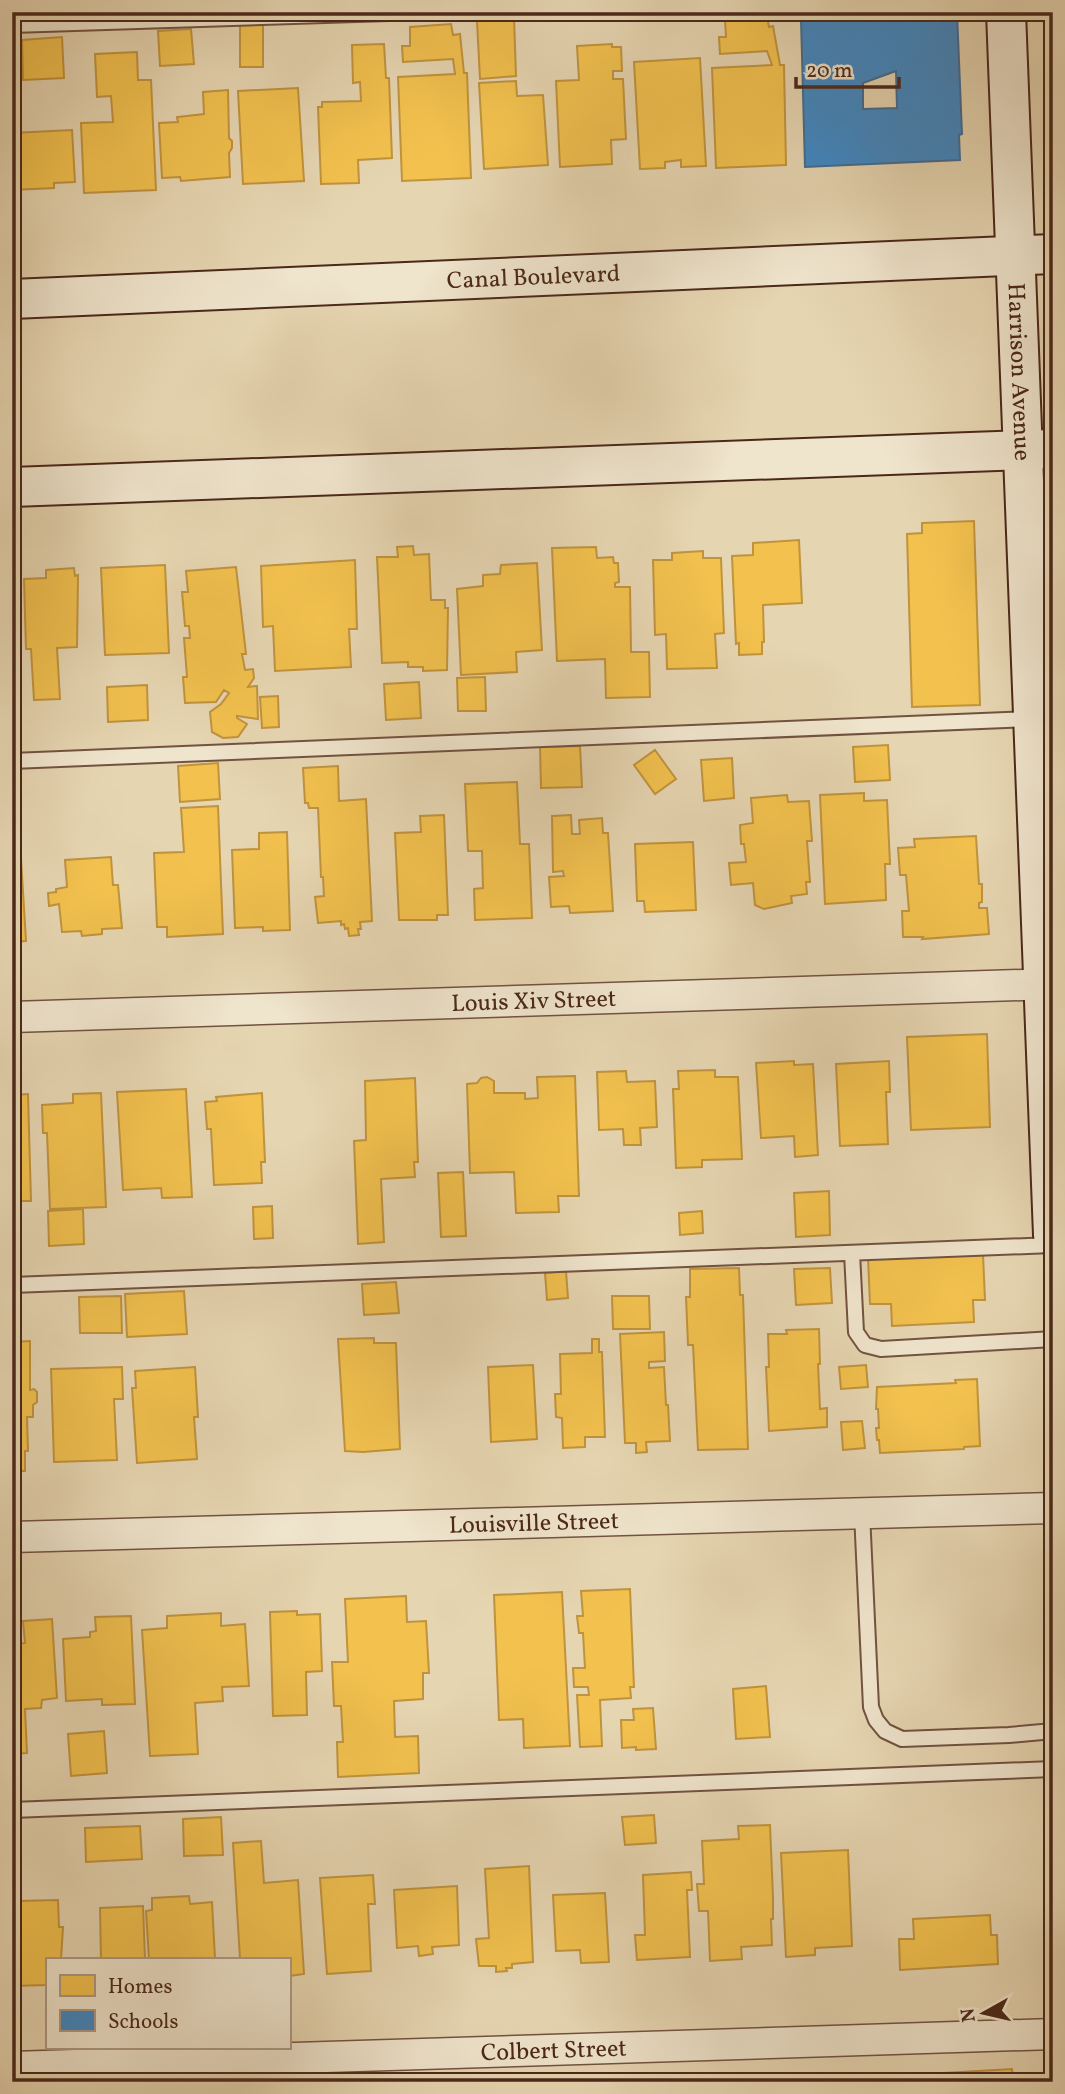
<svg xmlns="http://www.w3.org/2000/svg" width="1065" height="2094" font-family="Vollkorn,serif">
	<rect width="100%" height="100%" fill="#e6d5b1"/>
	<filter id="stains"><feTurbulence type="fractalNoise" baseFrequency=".00286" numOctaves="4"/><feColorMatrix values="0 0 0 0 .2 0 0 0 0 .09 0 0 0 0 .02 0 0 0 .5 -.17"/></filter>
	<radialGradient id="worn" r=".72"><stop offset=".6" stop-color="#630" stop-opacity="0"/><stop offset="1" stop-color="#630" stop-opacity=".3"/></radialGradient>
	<path fill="#f2c14e" stroke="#c0933e" stroke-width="2" d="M767 17 769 27 773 26 780 65H784L786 165 716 168 712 68 772 65 767 51 720 54 719 37H726L725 19Z
		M514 18 516 76 480 79 477 21Z
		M240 22H263V67H240Z
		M451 24 453 35 460 34 464 73H467L471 178 402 181 398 77 455 74 453 59 403 62 402 46H410V27Z
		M191 29 194 64 160 66 158 31Z
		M62 37 64 78 23 80 22 40Z
		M384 44 386 78H389L392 158 358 160 359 183 321 184 318 107H322V102L361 101 360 82 353 83 352 45Z
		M612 44V47H621L622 71H613V79H623L626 139 611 140 612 164 560 167 556 81 579 80 577 46Z
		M137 52 138 80H151L156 190 84 193 81 123 113 122 111 96 97 97 95 54Z
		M700 58 706 166 681 167V160L665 162V168L640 169 634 62Z
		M516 81 517 96 543 95 548 165 484 169 479 83Z
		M298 88 304 181 243 184 238 91Z
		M228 90 229 138 232 141V148L229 153 230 177 181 181 180 177 162 178 159 123 178 122 177 117 204 114 203 92Z
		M72 130 75 182 54 183V188L12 190V133Z
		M974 521 980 705 912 707 907 534 922 533V523Z
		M799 540 802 603 763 605 764 642H762V654L739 655V643L736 644 732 556 753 555V543Z
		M413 546 414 555 429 554 431 600H445V608H448L447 670 423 671V667H408V662L382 663 377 557H398L397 547Z
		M596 547 597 558 613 557 614 563H618L619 582 615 583V587H630L631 652H649L650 697 606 698 605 659 557 661 552 548Z
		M703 551V558H721L724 633 715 634 717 668 667 669 666 634 655 635 653 560H672V553Z
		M355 560 357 629H349L351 667 275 671 273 626 263 627 261 566Z
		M537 563 542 650 516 652 517 672 461 675 457 589 483 586V575L500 574 501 565Z
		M165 565 169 653 105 655 101 568Z
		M236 567 246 654H242L245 670 253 669 254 678 248 687 257 686 258 719 237 716V718L247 724 238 737 223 738 212 732 210 712 221 704 229 693 224 690 216 702 185 703 183 677H187L184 638H190L189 626H185L182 592H188L186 571Z
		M74 568 75 576 78 575 77 647 57 648 60 699 34 700 31 649H26L24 579 46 578V570Z
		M12 608 17 679 12 681Z
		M485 677 486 711H458L457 678Z
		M419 682 421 718 386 720 384 684Z
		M147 685 148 720 108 722 107 687Z
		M12 693H15L17 742H12Z
		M278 696 279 727 262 728 260 697Z
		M888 745 890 780 855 782 853 747Z
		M580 746 582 787 541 788 540 747Z
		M655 750 676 779 655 794 634 765Z
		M732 758 734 798 704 801 701 760Z
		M218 763 220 799 180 802 178 766Z
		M338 766 339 801 366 799 372 921 360 922 361 929H358L359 935 349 936 348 928 345 929 344 924 341 925V921L318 923 315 897 324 896 323 877H321L318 808H309L308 803H305L303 768Z
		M517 782 520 844H529L532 918 475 920 474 889 483 888 482 851H468L465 784Z
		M864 793V801L887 800 890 864H885L886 900 825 904 820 795Z
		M787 795 788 802 809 801 812 841H807L810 882H806L807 894 791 896 792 903 764 909 755 905 753 883 731 885 729 863 746 862 744 844H741L740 825 753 823 751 798Z
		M218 806 223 934 167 937V927H157L154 853 184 852 181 808Z
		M444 815 448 915H437V920H399L395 833 421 832 420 816Z
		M571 815 572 834H580L579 820 602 818 603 833H608L613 911 570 913 569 906 551 907 549 877 564 876 563 871 553 872 552 816Z
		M287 832 290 930 263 931V927L235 928 232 850 259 849V833Z
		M976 836 979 884H982V902L979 903V908H987L989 934 922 939 923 937H903L902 911H909L906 875H900L898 848 915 847 914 839Z
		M20 842 26 941 12 942V843Z
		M693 842 696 910 645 912 644 901H637L635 844Z
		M111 857 113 885H118L122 928 102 929V934L82 936 81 931 62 932 59 904 49 906 48 893 56 892V889L67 887 65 860Z
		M987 1034 990 1127 911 1130 907 1037Z
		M794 1061V1065L813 1064 818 1155 795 1157 794 1136 761 1138 756 1063Z
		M889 1061 890 1092H886L888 1144 840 1146 836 1064Z
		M715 1070V1077H738L742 1159 702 1160V1167L676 1168 673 1089H679L678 1071Z
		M626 1071 627 1082 655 1081 657 1127 640 1128 641 1145H624L623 1129 599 1130 597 1072Z
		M575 1076 579 1196H558L559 1212 516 1213 514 1172 470 1173 467 1084 477 1083 481 1078 487 1077 494 1081V1093H525V1099L538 1098 537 1077Z
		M415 1078 418 1162H414L415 1177 381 1179 384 1242 358 1244 354 1141 366 1140 365 1081Z
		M186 1089 192 1197 162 1198 161 1188 123 1190 117 1092Z
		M101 1093 106 1207 50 1209 47 1133H43L42 1105 73 1103V1094Z
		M262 1093 265 1162H261L262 1183 214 1185 211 1129H207L205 1102 217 1101 216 1097Z
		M28 1094 31 1201H12V1095Z
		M463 1172 466 1236 441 1237 438 1173Z
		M829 1191 830 1235 796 1237 794 1193Z
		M272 1206 273 1238 254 1239 253 1207Z
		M83 1209 84 1244 49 1246 48 1211Z
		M702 1211 703 1233 680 1235 679 1213Z
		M983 1254 985 1300H973L974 1322 892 1326 891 1304H870L868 1258Z
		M739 1268 740 1295H743L748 1449 698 1450 693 1345H688L686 1297H690V1269Z
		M830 1268 832 1303 796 1305 794 1269Z
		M566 1271 568 1298 547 1300 545 1273Z
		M396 1282 399 1313 364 1315 362 1284Z
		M184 1291 187 1334 127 1337 125 1294Z
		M121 1296 122 1333H80L79 1297Z
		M612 1296H649L650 1329H613Z
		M819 1329 820 1364H818L820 1409 827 1408V1427L769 1431 766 1367H769L768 1334H787L786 1330Z
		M664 1332 665 1361 649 1362V1368L664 1367 666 1405H668L670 1441 646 1442 647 1452 636 1453V1443H625L620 1334Z
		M374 1338V1343H396L400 1449 363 1452 345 1451 338 1339Z
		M592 1339H599V1352H602L605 1437H585V1447L563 1448 562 1418 556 1417 555 1394H561L560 1354 592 1353Z
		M30 1341V1390L34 1389 37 1392V1402L33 1405V1417H27L28 1451H25V1471H12V1342Z
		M533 1365 537 1439 491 1442 488 1367Z
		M866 1365 868 1387 841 1389 839 1367Z
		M122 1367 123 1399H114L117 1460 54 1462 51 1369Z
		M195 1367 198 1417H194L197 1459 137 1463 132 1388H136L135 1371Z
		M977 1379 980 1446 964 1447V1449L880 1453 879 1440H877L876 1428H879L878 1409H876L877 1387 956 1383 955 1380Z
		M862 1421 865 1448 843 1450 841 1422Z
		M630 1589 634 1687H630L631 1698 600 1700 602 1746 580 1747 577 1695H589L588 1687H574L573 1668H585L583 1633H579L577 1616H583L581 1591Z
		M562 1592 570 1746 524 1748 523 1719 499 1720 494 1595Z
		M406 1596 407 1622 426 1621 429 1673H423V1699L394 1701 395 1737 418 1736 419 1773 338 1777 337 1742H343L341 1706H334L332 1662H348L345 1599Z
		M297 1611V1615L320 1614 322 1671 306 1672 307 1715 273 1716 270 1612Z
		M221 1613V1626L245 1624 249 1686 222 1687 223 1701 195 1703 198 1754 150 1756 142 1630 167 1628V1616Z
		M131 1616 135 1704 102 1705V1699L66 1701 63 1639 90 1637V1632L96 1631 95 1617Z
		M52 1619 57 1698 42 1700 41 1708 25 1709 27 1753 12 1754V1644L25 1643 23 1621Z
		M766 1686 770 1737 736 1739 733 1689Z
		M653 1708 656 1749 636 1750V1747L622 1748 621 1720H634L633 1709Z
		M104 1731 107 1773 71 1776 68 1734Z
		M654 1815 656 1843 625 1845 622 1817Z
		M221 1817 223 1855 184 1856 183 1819Z
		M770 1825 773 1897V1919H771L772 1945 741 1947 742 1959 710 1961 708 1911H699L697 1884H704L702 1841 739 1839 738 1826Z
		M140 1826 142 1859 86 1862 85 1828Z
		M261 1841 264 1883 298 1880 304 1974 289 1976V1959H240L233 1843Z
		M848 1850 852 1946 815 1948V1955L786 1957 781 1853Z
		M529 1866 533 1962 512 1964V1968H506L507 1971 496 1972V1966H479L476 1939 489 1938 485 1869Z
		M691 1872 692 1890H687L690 1957 637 1960 635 1935H645L643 1875Z
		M373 1875 375 1904H368L371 1971 327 1974 320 1878Z
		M457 1886 459 1945 432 1947 433 1954 419 1956 418 1946 397 1948 394 1890Z
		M605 1893 609 1962 581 1963 580 1950 556 1951 553 1895Z
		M189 1896 190 1904 212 1902 215 1959H149L146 1911 152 1910V1898Z
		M58 1900 59 1927H63L61 1959H47V1985L12 1986V1906H18V1901Z
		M143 1906 145 1959H101L100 1908Z
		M990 1915 991 1935H997L998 1964 900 1970 899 1939H914L913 1919Z
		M1012 2069 1013 2082H911L910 2075Z"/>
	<path fill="#3f88c5" stroke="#436b92" stroke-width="2" fill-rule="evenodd" d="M806 12H827V18L833 17V14L868 12H957L962 134 959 135 960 160 805 167 801 19H806ZM896 71 897 108 863 109V83Z"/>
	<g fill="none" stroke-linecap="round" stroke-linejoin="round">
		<g stroke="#725340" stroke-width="18">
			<path id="lane" d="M12 25 421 12
				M12 761 1032 719
				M852 1253 856 1332 865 1345 881 1349 1053 1339
				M12 1285 1053 1245
				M862 1513 871 1707 876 1720 885 1731 902 1739 1009 1735 1053 1731
				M12 1810 1053 1769"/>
		</g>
		<g stroke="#725340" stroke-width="33">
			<g id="street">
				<path id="s1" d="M12 1017 1053 984"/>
				<path id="s2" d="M12 1537 1053 1508"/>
				<path id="s3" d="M12 2067 1053 2034"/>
			</g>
		</g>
		<g stroke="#4b281a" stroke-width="42">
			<g id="secondary">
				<path id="s4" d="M1006 12 1053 1235"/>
				<path id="s5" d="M12 299 1053 254"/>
				<path d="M12 487 1053 449"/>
			</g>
		</g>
		<use href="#lane" stroke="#efe4cc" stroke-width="14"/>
		<use href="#street" stroke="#efe4cc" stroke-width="30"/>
		<use href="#secondary" stroke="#efe4cc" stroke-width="38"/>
	</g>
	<g text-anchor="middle" stroke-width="7" stroke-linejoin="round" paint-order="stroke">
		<g font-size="24" fill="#4b281a" stroke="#efe4cc">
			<text dy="8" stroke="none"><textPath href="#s5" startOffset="522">Canal Boulevard</textPath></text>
			<text dy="8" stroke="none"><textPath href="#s4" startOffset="360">Harrison Avenue</textPath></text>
			<text dy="8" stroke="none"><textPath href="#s1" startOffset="522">Louis Xiv Street</textPath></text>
			<text dy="8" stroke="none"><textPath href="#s2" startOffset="522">Louisville Street</textPath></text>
			<text dy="8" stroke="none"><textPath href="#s3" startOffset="542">Colbert Street</textPath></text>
		</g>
	</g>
	<rect width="1065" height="2094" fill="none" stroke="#e6d5b1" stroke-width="42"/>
	<rect x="14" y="14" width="1037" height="2066" fill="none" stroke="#4b281a" stroke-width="3.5"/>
	<rect x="21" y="21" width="1023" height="2052" fill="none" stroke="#4b281a" stroke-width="2"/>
	<rect x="46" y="1958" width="245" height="91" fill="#efe4cc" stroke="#ad9985" stroke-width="2"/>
	<rect x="60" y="1975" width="35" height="21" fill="#f2c14e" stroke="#ad9985" stroke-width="2"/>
	<text x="108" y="1993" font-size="21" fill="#4b281a">Homes</text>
	<rect x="60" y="2010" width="35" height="21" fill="#3f88c5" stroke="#ad9985" stroke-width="2"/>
	<text x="108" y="2028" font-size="21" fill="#4b281a">Schools</text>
	<g transform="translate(984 2013) rotate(262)" stroke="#efe4cc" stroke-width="5" paint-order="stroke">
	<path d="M0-5L12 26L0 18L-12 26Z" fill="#4b281a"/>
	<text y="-10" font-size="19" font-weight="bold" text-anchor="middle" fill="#4b281a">N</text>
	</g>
	<path d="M796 77v10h103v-10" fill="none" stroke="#4b281a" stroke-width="3.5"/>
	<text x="806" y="77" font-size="21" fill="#4b281a" stroke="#efe4cc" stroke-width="5" paint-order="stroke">20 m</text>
	<rect width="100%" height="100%" filter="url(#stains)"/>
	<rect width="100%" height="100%" fill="url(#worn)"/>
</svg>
